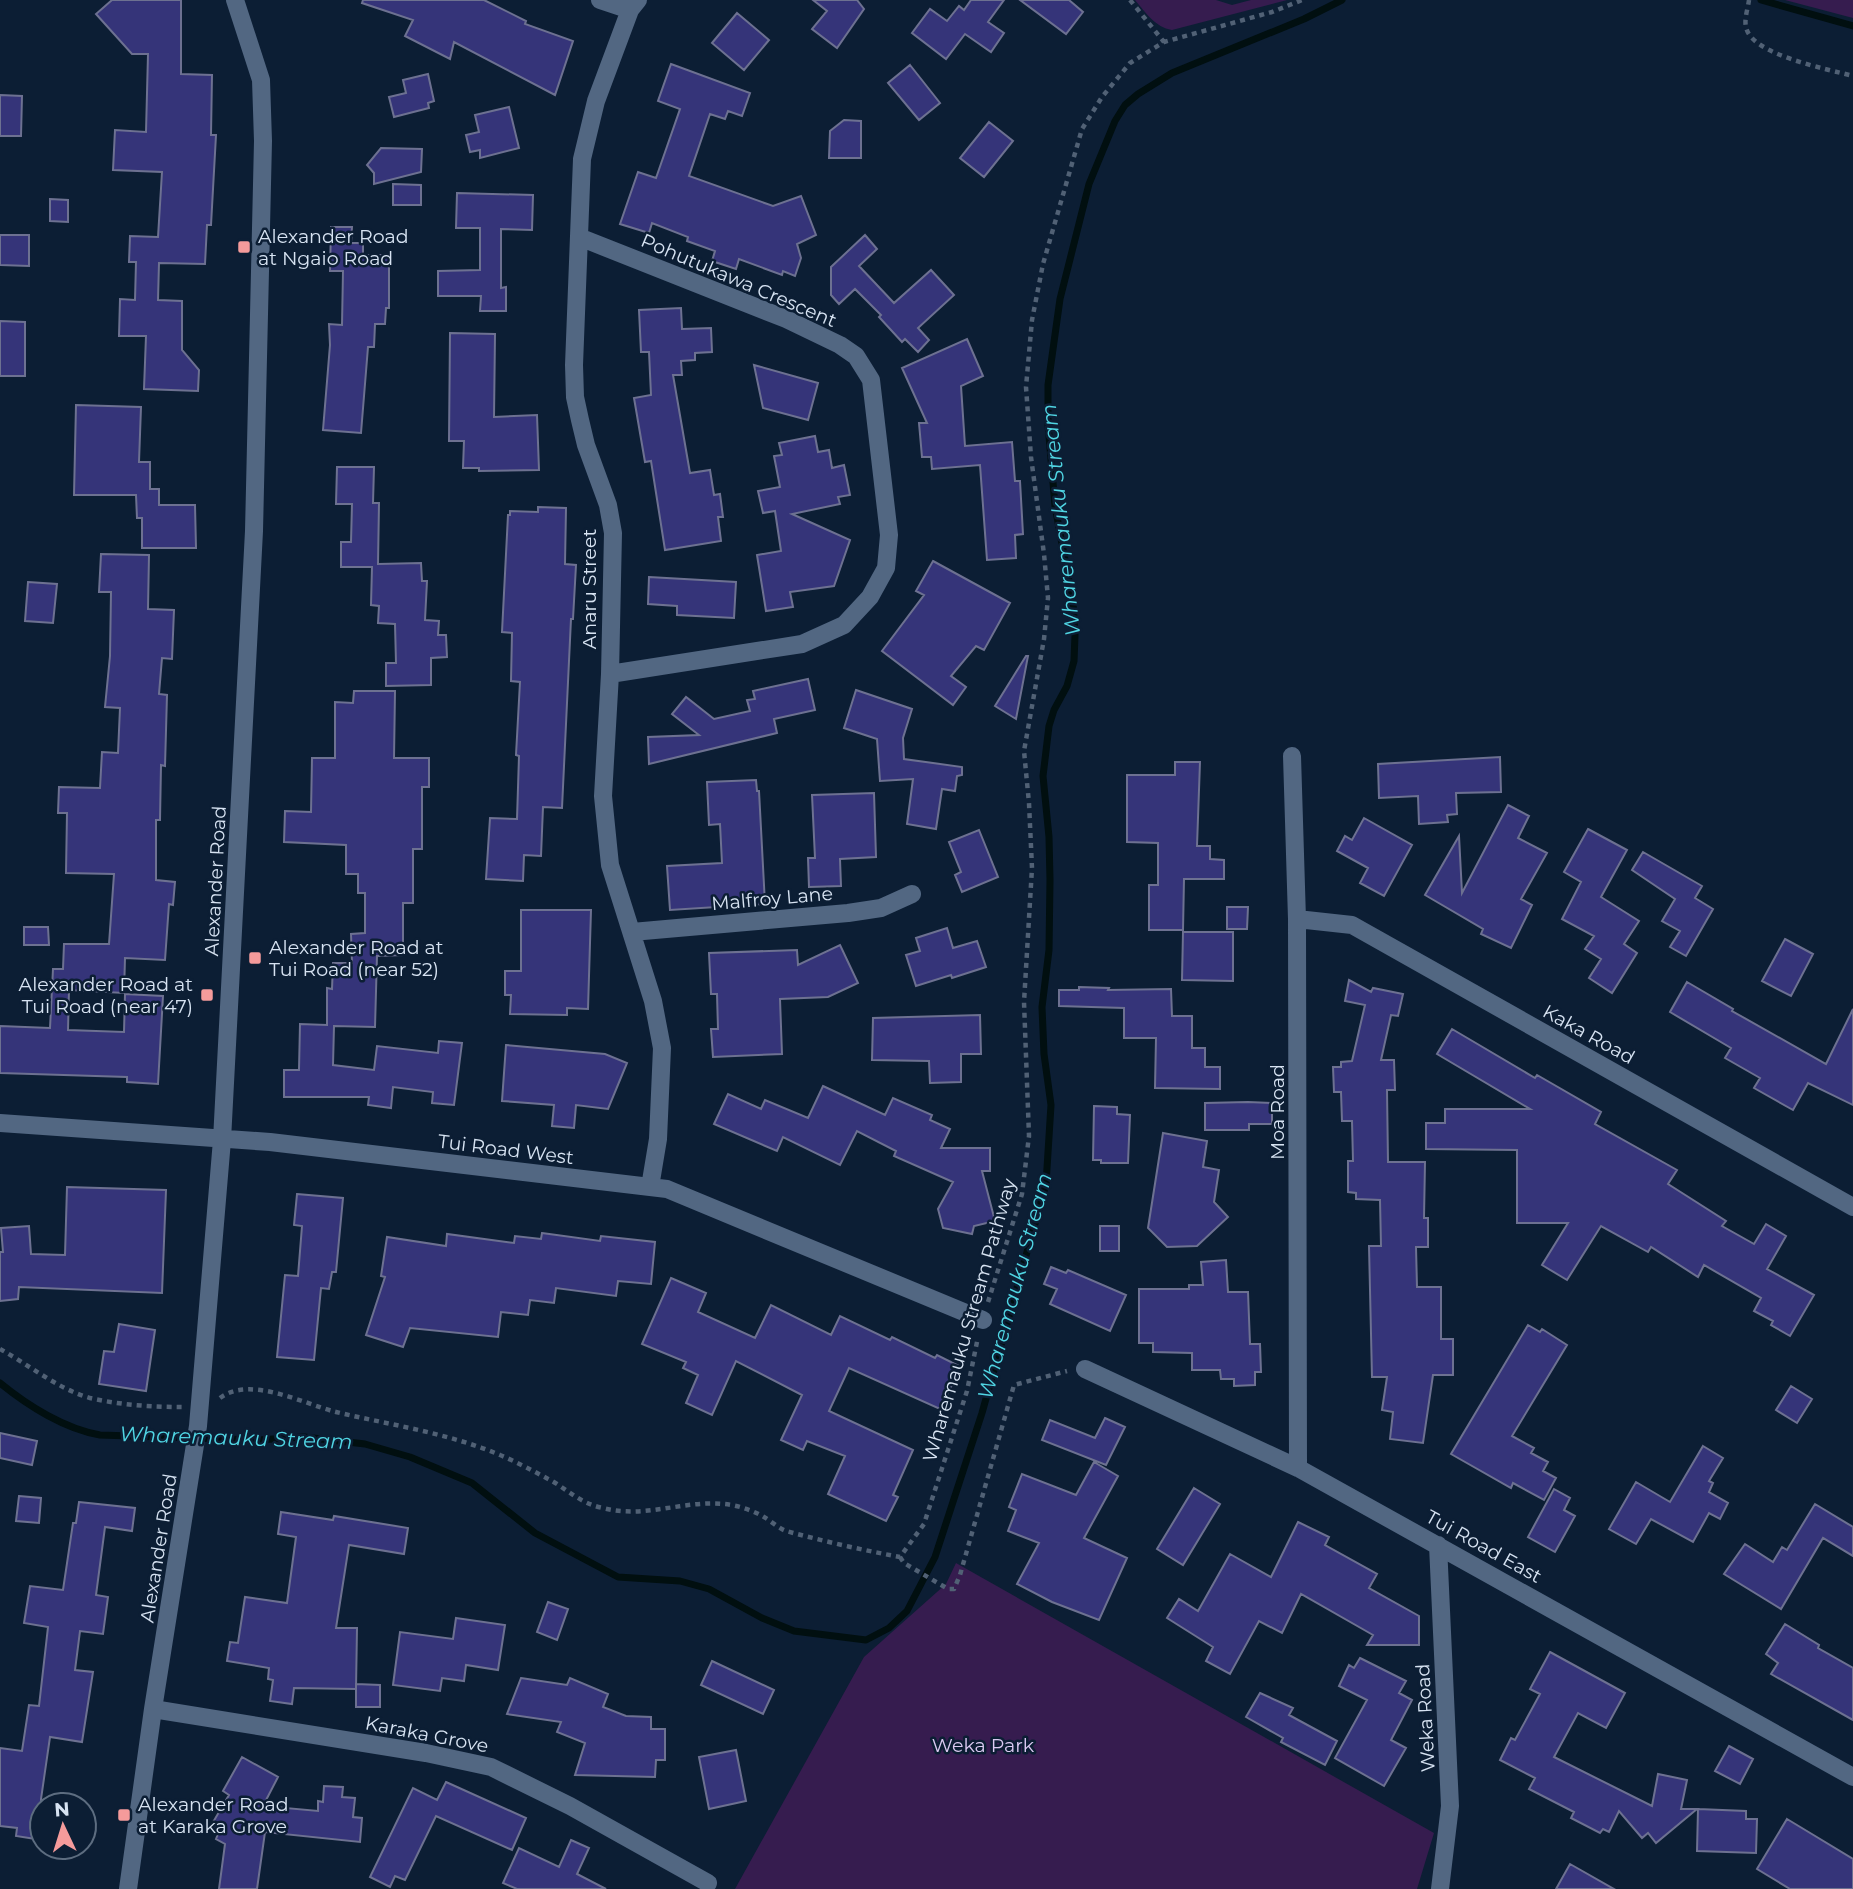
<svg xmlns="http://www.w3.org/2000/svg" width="1853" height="1889" font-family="Montserrat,sans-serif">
	<rect width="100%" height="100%" fill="#0c1e34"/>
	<path fill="#361c4f" d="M1135 0H1216L1232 5 1251 0H1287L1172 30C1155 27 1146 13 1135 0Z
		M1785 0H1853V18Z
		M956 1563 1434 1833 1417 1889H735L864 1657 946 1584Z"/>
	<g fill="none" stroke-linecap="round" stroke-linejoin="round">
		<path stroke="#010f10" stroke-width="7" d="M1761 0 1853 26
			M0 1383C28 1406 65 1429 100 1435L258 1440 304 1437 365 1444 410 1457 472 1483 535 1533 618 1577 680 1581 709 1589 762 1618 794 1631 866 1640 889 1628 907 1611 935 1557 982 1413 1046 1184 1051 1105 1044 1054 1042 1007 1049 950 1050 880 1049 837 1043 776 1049 726 1054 710 1067 686 1074 661 1075 635 1073 603 1055 506 1048 424V385L1060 299 1089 184 1115 121 1125 105 1138 94 1172 73 1304 19 1342 0"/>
	</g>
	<path fill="#353479" stroke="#6d7191" stroke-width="2" d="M112 0H181V74L212 75 211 135H216L211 225H207L205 264 159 263 158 300 182 301V350L199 370 198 391 144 389 146 336H119L120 299 135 300 136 262H129L130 236 158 237 162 172 113 170 115 130 146 132 148 54H132L96 14Z
		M363 0H484L526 21 525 24 573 41 555 95 454 42 450 59 405 36 413 20 362 3Z
		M813 0H857L864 9 837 48 812 29 827 11Z
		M971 0H1004L988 22 1004 33 991 52 965 34 946 59 912 33 930 9 947 21 959 6 964 10Z
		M1020 0H1069L1083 12 1066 34Z
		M737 13 769 40 744 70 712 43Z
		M671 64 750 93 742 116 728 111 725 119 710 114 689 176 773 206 801 196 816 235 797 244 801 258 795 276 783 271 782 275 739 259 736 269 712 261 715 251 687 241 688 237 652 223 649 233 620 224 638 172 656 178 680 109 658 101Z
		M910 65 940 103 919 120 888 83Z
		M428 74 434 101 428 103 429 108 394 117 389 97 406 93 403 80Z
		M0 95 22 96 21 136H0Z
		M509 107 519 148 480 158V150L470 152 466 135 479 132 475 115Z
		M844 120 861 121V158H829L830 131Z
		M989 122 1013 141 984 177 960 158Z
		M381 148 422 149 421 172 374 184V173L367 165Z
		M393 184 421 185V205H393Z
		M457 193 533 195 532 230 501 229V288L506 287V311H480L481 296H438V271L480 270V228H456Z
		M50 199 68 200V222L50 221Z
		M331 227H352L351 243H363V255H389V308H386L385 324H375L374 347H368L361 433 323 430 330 345 329 324 342 325 343 271H330Z
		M0 235H29V266L0 265Z
		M865 235 877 249 859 266 894 303 931 270 954 295 918 328 929 340 918 352 905 339 902 342 879 317 881 315 855 289 839 304 831 295V267Z
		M681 308 682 329 711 328 712 352 695 353V360L681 361 682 375H673L690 473 710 470 714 495 720 494 723 517H718L721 541 665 550 651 461 645 462 634 398 651 395 649 352H641L639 310Z
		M0 321 25 322V376H0Z
		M450 333 495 334 494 417 537 415 539 470 479 471V468H463L464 441H449Z
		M967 339 983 376 961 386 965 446 1012 442 1015 481H1020L1023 534 1015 535 1016 558 987 560 980 465 932 469 931 457H922L919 423H927L902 368Z
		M754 365 818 383 808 420 763 408Z
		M76 405 141 407 139 462H150V489H159V505H195L196 548H142V518H137L136 495H74Z
		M815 436 818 452 829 450 832 468 844 465 850 495 838 497 840 504 792 514 850 540 834 586 790 592 793 607 766 611 757 555 781 551 775 511 763 513 758 491 780 487 774 456 782 455 779 443Z
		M337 467H374L373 503H379L378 564 421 563 422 581H427L425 620 439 621 438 635H446L447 657 431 658V685L386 686V663H396L395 624 378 623 379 606 371 605 372 567H341V542H351L352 504H336Z
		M538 507 566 508 565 564 576 565 573 619H571L562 808 543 807 541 856 524 855 523 881 486 879 490 818 517 819 519 756 516 755 520 682 511 681 512 633 502 632 508 515H510V511L538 512Z
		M101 554 149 555 148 609 174 610 172 659 162 658 159 694 167 695 165 766 161 765 160 820H156V880L175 882 173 905 169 904 165 960 125 958 124 993 69 990 68 1030 124 1032 125 994 163 996 158 1084 127 1082V1077L0 1073V1026L50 1028 53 969H63L64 944H109L114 874 66 873 67 813H58L59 787 100 788 102 752 118 753 120 708 105 707 110 656 111 592H99Z
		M933 561 1010 603 984 650 976 646 951 676 966 687 953 705 882 651 924 595 916 591Z
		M649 577 736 582 734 618 677 615V606L648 604Z
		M28 582 57 584 53 623 25 621Z
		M1026 656H1028L1016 719 995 706Z
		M808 679 815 710 774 719 777 733 649 764 648 737 699 735 672 714 686 697 714 719 750 711 747 700 755 699 753 691Z
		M856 690 912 709 903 738 904 759 962 767V775L957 776 955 791 942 789 936 829 907 824 913 779 880 781 877 739 844 728Z
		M354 691H395L394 758H429V787H422V849H413V903H403V955L377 956 375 1027 334 1026 333 1065 374 1070 377 1046 438 1053 439 1041 462 1043 454 1105 432 1103 433 1092 393 1087 391 1108 368 1105 369 1097H284V1070H299L300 1024 327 1025V988L332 989 333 963H352L351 934 365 933V893H358V874H346V845L284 842 285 811 311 812 312 758H335V702L353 703Z
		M1500 757 1501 792 1456 793 1457 814 1447 815 1448 822 1419 824 1418 796 1379 798 1378 764Z
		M1175 762H1200L1197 846H1210V859L1224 860V879H1184L1183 930H1149V885H1158V843L1127 842V775H1175Z
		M756 780 757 791H759L765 904 670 910 667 866 722 863 720 824 709 825 707 782Z
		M874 793 876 857 840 859 841 886 809 887 808 858H815L812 795Z
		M1508 805 1529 816 1518 838 1547 853 1521 899 1532 905 1511 948 1481 934 1483 929 1425 895 1459 836 1462 893Z
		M1364 818 1412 845 1384 896 1360 883 1368 868 1337 851 1345 836 1352 840Z
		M1588 829 1627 850 1601 897 1639 921 1624 944 1637 953 1612 993 1589 978 1601 959 1585 949 1594 936 1562 919 1581 882 1564 872Z
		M979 830 998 877 962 892 955 875 961 872 949 842Z
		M1643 852 1702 886 1695 898 1713 909 1686 956 1670 947 1680 931 1662 921 1675 899 1632 870Z
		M1227 907H1248L1247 929H1227Z
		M521 910H591L588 1009 567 1008V1015L510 1014 511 995H505V971H521Z
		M24 927H48L49 945H24Z
		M947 928 953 948 977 941 986 967 952 978 951 975 916 986 906 955 920 951 916 938Z
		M1183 932H1233V981L1182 980Z
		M1785 939 1813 954 1791 996 1762 981Z
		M840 945 858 983 828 997 780 999 782 1054 713 1057 711 1029H718L717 994H711L709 953 797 950 798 965Z
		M1349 980 1371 992 1373 988 1403 994 1398 1016 1391 1015 1381 1060H1394L1395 1090H1387L1388 1162H1425L1424 1218H1428V1247H1416L1417 1287H1441V1339H1453V1375H1433L1423 1443 1390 1439 1393 1412 1382 1410 1387 1377H1372L1369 1246H1381L1380 1200 1356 1199V1193L1348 1192V1161H1353L1352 1121H1342L1341 1092H1334L1333 1067H1341V1062L1352 1061 1365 1005 1345 1001Z
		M1687 982 1733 1009 1732 1011 1826 1064 1853 1009V1105L1808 1083 1793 1110 1754 1088 1760 1078 1725 1058 1731 1048 1670 1012Z
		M1079 987 1109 988 1108 990 1171 989 1172 1016H1192V1048H1205V1067H1220V1089L1155 1088 1156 1038H1124V1008L1059 1006V990H1079Z
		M980 1015 981 1054H961V1082L930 1083 929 1061 872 1060 873 1018Z
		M1452 1029 1535 1078 1537 1075 1601 1112 1595 1124 1677 1170 1668 1184 1726 1221 1722 1226 1754 1244 1766 1224 1786 1236 1767 1269 1814 1295 1790 1336 1771 1325 1773 1321 1754 1311 1761 1298 1704 1265 1698 1277 1651 1247 1648 1252 1601 1226 1567 1280 1542 1265 1568 1223H1517V1150L1426 1149V1123H1445V1109H1530L1437 1054Z
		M506 1045 605 1054 627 1063 608 1109 576 1105 574 1128 552 1126 554 1105 502 1101Z
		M823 1086 885 1115 893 1098 932 1115 930 1120 950 1129 941 1148H990V1171H982L995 1221 974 1226 972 1234 943 1228 938 1209 953 1182 894 1156 896 1151 857 1131 840 1165 783 1137 777 1151 714 1124 728 1094 761 1109 765 1100 808 1118Z
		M1248 1102 1272 1103V1124H1249V1130H1205V1103Z
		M1094 1106 1117 1107V1114L1130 1115 1128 1163H1101V1160H1093Z
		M1163 1133 1207 1141 1203 1167 1219 1170 1214 1202 1228 1217 1197 1246 1167 1247 1148 1228Z
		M67 1187 166 1190 162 1293 19 1287 18 1299 0 1301V1252H3L1 1228 29 1226 31 1254 65 1255Z
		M297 1194 343 1198 336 1272H332L329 1289 321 1288 314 1360 277 1357 285 1275 298 1276 302 1226 294 1225Z
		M1100 1226H1119V1251H1100Z
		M542 1233 600 1241 601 1236 655 1242 651 1284 618 1281 616 1296 556 1288 554 1303 530 1300 528 1315 501 1312 498 1337 410 1328 403 1347 366 1335 385 1277 381 1276 387 1237 446 1246 447 1234 514 1243 515 1236 541 1239Z
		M1226 1260 1228 1292H1248L1250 1344H1260L1261 1372H1255V1385L1234 1386V1379H1221L1220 1370H1192V1353L1153 1352V1343H1139V1289H1189V1285H1203L1201 1262Z
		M1051 1267 1066 1273 1068 1270 1126 1295 1110 1331 1050 1304 1057 1289 1044 1284Z
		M671 1278 706 1293 698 1312 755 1338 771 1305 831 1335 840 1316 890 1340 892 1337 935 1358 937 1355 961 1367 940 1409 849 1368 829 1411 913 1450 893 1495 898 1497 886 1521 828 1494 845 1456 807 1441 803 1450 781 1440 802 1395 736 1361 712 1415 686 1403 698 1375 683 1368 686 1362 642 1344Z
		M119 1324 155 1330 146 1391 99 1384 104 1351 114 1352Z
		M1528 1325 1540 1332 1542 1329 1567 1345 1512 1436 1534 1448 1531 1453 1548 1462 1543 1471 1556 1478 1544 1500 1513 1483 1511 1488 1451 1454Z
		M1791 1386 1812 1399 1797 1423 1776 1410Z
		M1105 1418 1125 1427 1106 1465 1042 1440 1050 1420 1095 1438Z
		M0 1433 37 1441 32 1465 0 1458Z
		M1703 1446 1723 1458 1709 1481 1713 1483 1709 1492 1728 1503 1720 1519 1709 1513 1693 1542 1651 1519 1636 1544 1609 1529 1636 1482 1670 1502Z
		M1094 1462 1118 1476 1084 1538 1127 1558 1099 1620 1052 1602 1017 1584 1039 1543 1008 1531 1016 1510 1009 1507 1022 1474 1076 1495Z
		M1194 1488 1220 1504 1183 1565 1157 1549Z
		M1554 1489 1570 1498 1564 1510 1575 1516 1555 1552 1528 1537Z
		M19 1496 41 1498 39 1523 16 1521Z
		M79 1502 135 1508 132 1531 105 1527 96 1595 108 1597 103 1634 80 1631 75 1670 93 1672 82 1742 50 1737 41 1799 42 1840 16 1836 17 1828 0 1826V1748L22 1751 29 1705 39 1706 48 1627 24 1623 30 1586 63 1590 73 1523H76Z
		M1815 1504 1853 1527V1556L1823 1538 1781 1609 1724 1574 1745 1544 1773 1562 1782 1547 1787 1550Z
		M281 1512 333 1520 334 1516 408 1528 404 1554 349 1545 336 1628H357L356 1689 294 1688 292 1704 270 1701 273 1680 268 1679 269 1668 227 1661 230 1642 238 1643 245 1597 287 1603 296 1537 278 1534Z
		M1298 1522 1329 1537 1325 1545 1377 1574 1369 1588 1419 1616V1645H1367L1373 1635 1301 1594 1282 1633 1259 1621 1230 1674 1206 1661 1213 1647 1167 1618 1179 1599 1198 1611 1230 1554 1271 1577Z
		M548 1602 568 1609 557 1640 537 1632Z
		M456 1618 505 1625 498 1670 466 1665 464 1681 442 1678 440 1691 393 1685 400 1632 453 1639Z
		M1785 1624 1819 1645 1818 1648 1853 1668V1720L1771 1674 1778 1663 1766 1654Z
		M1550 1652 1625 1693 1606 1728 1578 1713 1554 1757 1652 1806 1658 1774 1687 1780 1681 1809H1697L1656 1843 1648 1833 1642 1838 1619 1811 1609 1832 1603 1829 1600 1833 1571 1818 1574 1812 1529 1789 1535 1778 1500 1760 1511 1738 1515 1740 1540 1694 1530 1689Z
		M1360 1658 1406 1681 1399 1693 1412 1700 1391 1740 1406 1748 1384 1786 1335 1758 1367 1700 1339 1686 1349 1665 1354 1668Z
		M712 1661 774 1690 763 1714 701 1685Z
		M521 1678 567 1685 570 1678 608 1694 603 1707 626 1716 651 1717V1729H665V1760H656L655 1777 575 1775 585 1743 557 1732 561 1722 507 1714Z
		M356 1684 380 1685V1707H356Z
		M1260 1693 1293 1708 1289 1715 1337 1741 1325 1765 1281 1742 1283 1738 1246 1717Z
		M1729 1746 1753 1759 1740 1784 1715 1771Z
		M736 1750 746 1801 709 1809 699 1757Z
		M242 1757 278 1777 263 1806 318 1811V1801L323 1802 324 1786 343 1787 342 1797 355 1798 353 1817 362 1818 360 1842 265 1832 257 1889H219L225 1844 216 1839 218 1834 209 1829 229 1795 223 1791Z
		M446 1782 526 1818 512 1850 436 1816 405 1880 395 1876 390 1887 370 1877 413 1788 437 1800Z
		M1698 1809 1746 1811V1819H1757L1756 1853 1697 1851Z
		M1787 1819 1853 1859V1889H1790L1757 1869Z
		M571 1840 589 1848 577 1874 606 1889H517L503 1883 519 1848 559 1867Z
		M1570 1864 1614 1889H1556Z"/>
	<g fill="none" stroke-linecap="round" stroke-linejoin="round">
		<path stroke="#516175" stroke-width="4.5" stroke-dasharray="5 5" stroke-linecap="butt" d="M1130 0 1164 42
			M1749 0C1748 8 1744 19 1746 27 1751 55 1828 69 1853 76
			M988 1302 1022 1194 1029 1136 1024 1002 1032 868 1029 803 1024 751 1044 639 1048 598 1044 554 1031 457 1026 387 1032 320 1043 264 1082 129 1102 97 1130 63 1164 42 1272 12 1302 0
			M0 1349C29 1365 58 1389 90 1398 120 1405 152 1407 182 1407
			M220 1398C250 1375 304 1404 336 1412 391 1425 448 1433 500 1455 517 1462 535 1472 552 1481 569 1491 582 1504 603 1508 644 1519 683 1500 724 1504 737 1505 752 1510 764 1517 771 1521 778 1528 786 1531 823 1541 862 1550 900 1557L924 1524 967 1391 978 1337
			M900 1557 904 1563 948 1589H954L960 1575 1014 1385 1067 1371"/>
		<path stroke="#526782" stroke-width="18" d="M600 0 630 10
			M638 0 630 10 596 101 582 159 574 365 575 397 580 420 586 445 608 505 613 533 610 674 603 796 610 865 653 1001 662 1048 658 1139 650 1187
			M579 237 786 319 840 345 856 356 871 380 889 535 886 568 870 597 844 625 802 644 610 674
			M1292 756 1297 919 1298 1468
			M1297 919 1352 925 1853 1207
			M632 932 848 913 881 908 912 894
			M0 1123 270 1142 667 1189 983 1320
			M1085 1369 1298 1468 1853 1777
			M1438 1545 1450 1806 1440 1889
			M153 1709 426 1753 491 1767 570 1806 708 1883
			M128 1889 153 1709 198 1426 222 1140 254 531 263 141 261 80 235 0"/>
	</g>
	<g fill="#f59b9b" stroke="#0c1e34" stroke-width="2.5">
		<rect x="237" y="240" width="14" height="14" rx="3.5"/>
		<rect x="248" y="951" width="14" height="14" rx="3.5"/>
		<rect x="200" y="988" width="14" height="14" rx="3.5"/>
		<rect x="117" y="1808" width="14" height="14" rx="3.5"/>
	</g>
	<g text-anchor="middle" stroke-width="5" stroke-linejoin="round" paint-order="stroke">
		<g font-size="19" fill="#d7e3f2" stroke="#0c1e34" text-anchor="start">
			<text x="258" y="243">Alexander Road<tspan x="258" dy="22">at Ngaio Road</tspan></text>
			<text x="269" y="954">Alexander Road at<tspan x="269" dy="22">Tui Road (near 52)</tspan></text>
			<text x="193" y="991" text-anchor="end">Alexander Road at<tspan x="193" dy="22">Tui Road (near 47)</tspan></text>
			<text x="138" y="1811">Alexander Road<tspan x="138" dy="22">at Karaka Grove</tspan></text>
		</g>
		<g font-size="19" fill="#d7e3f2" stroke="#0c1e34">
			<text transform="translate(739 280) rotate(23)" y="7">Pohutukawa Crescent</text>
			<text transform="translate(589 589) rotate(-90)" y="7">Anaru Street</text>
			<text transform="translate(215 881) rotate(-87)" y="7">Alexander Road</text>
			<text transform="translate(772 898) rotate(-5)" y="7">Malfroy Lane</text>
			<text transform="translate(1589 1034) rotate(29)" y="7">Kaka Road</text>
			<text transform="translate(1277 1112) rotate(-90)" y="7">Moa Road</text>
			<text transform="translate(506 1149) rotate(7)" y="7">Tui Road West</text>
			<text transform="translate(969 1320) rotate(-74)" y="7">Wharemauku Stream Pathway</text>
			<text transform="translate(1484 1546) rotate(29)" y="7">Tui Road East</text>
			<text transform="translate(158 1548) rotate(-81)" y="7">Alexander Road</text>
			<text transform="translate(1425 1718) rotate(-93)" y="7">Weka Road</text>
			<text transform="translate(427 1734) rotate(11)" y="7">Karaka Grove</text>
		</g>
		<g font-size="19" fill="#dbcaf2" stroke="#0c1e34">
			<text x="983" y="1752">Weka Park</text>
		</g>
		<g font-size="21" font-style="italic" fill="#50d5e3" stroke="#0c1e34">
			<text transform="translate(1061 520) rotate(-96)" y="7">Wharemauku Stream</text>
			<text transform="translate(1015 1286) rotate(-75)" y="7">Wharemauku Stream</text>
			<text transform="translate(236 1438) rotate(2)" y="7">Wharemauku Stream</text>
		</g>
	</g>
	<g transform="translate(63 1826) rotate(356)"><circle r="33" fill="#0c1e34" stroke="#5d6d80" stroke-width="2"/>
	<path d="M0-5L12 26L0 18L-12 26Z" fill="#f59b9b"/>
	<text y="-10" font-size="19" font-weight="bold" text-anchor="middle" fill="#d7e3f2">N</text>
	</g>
</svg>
